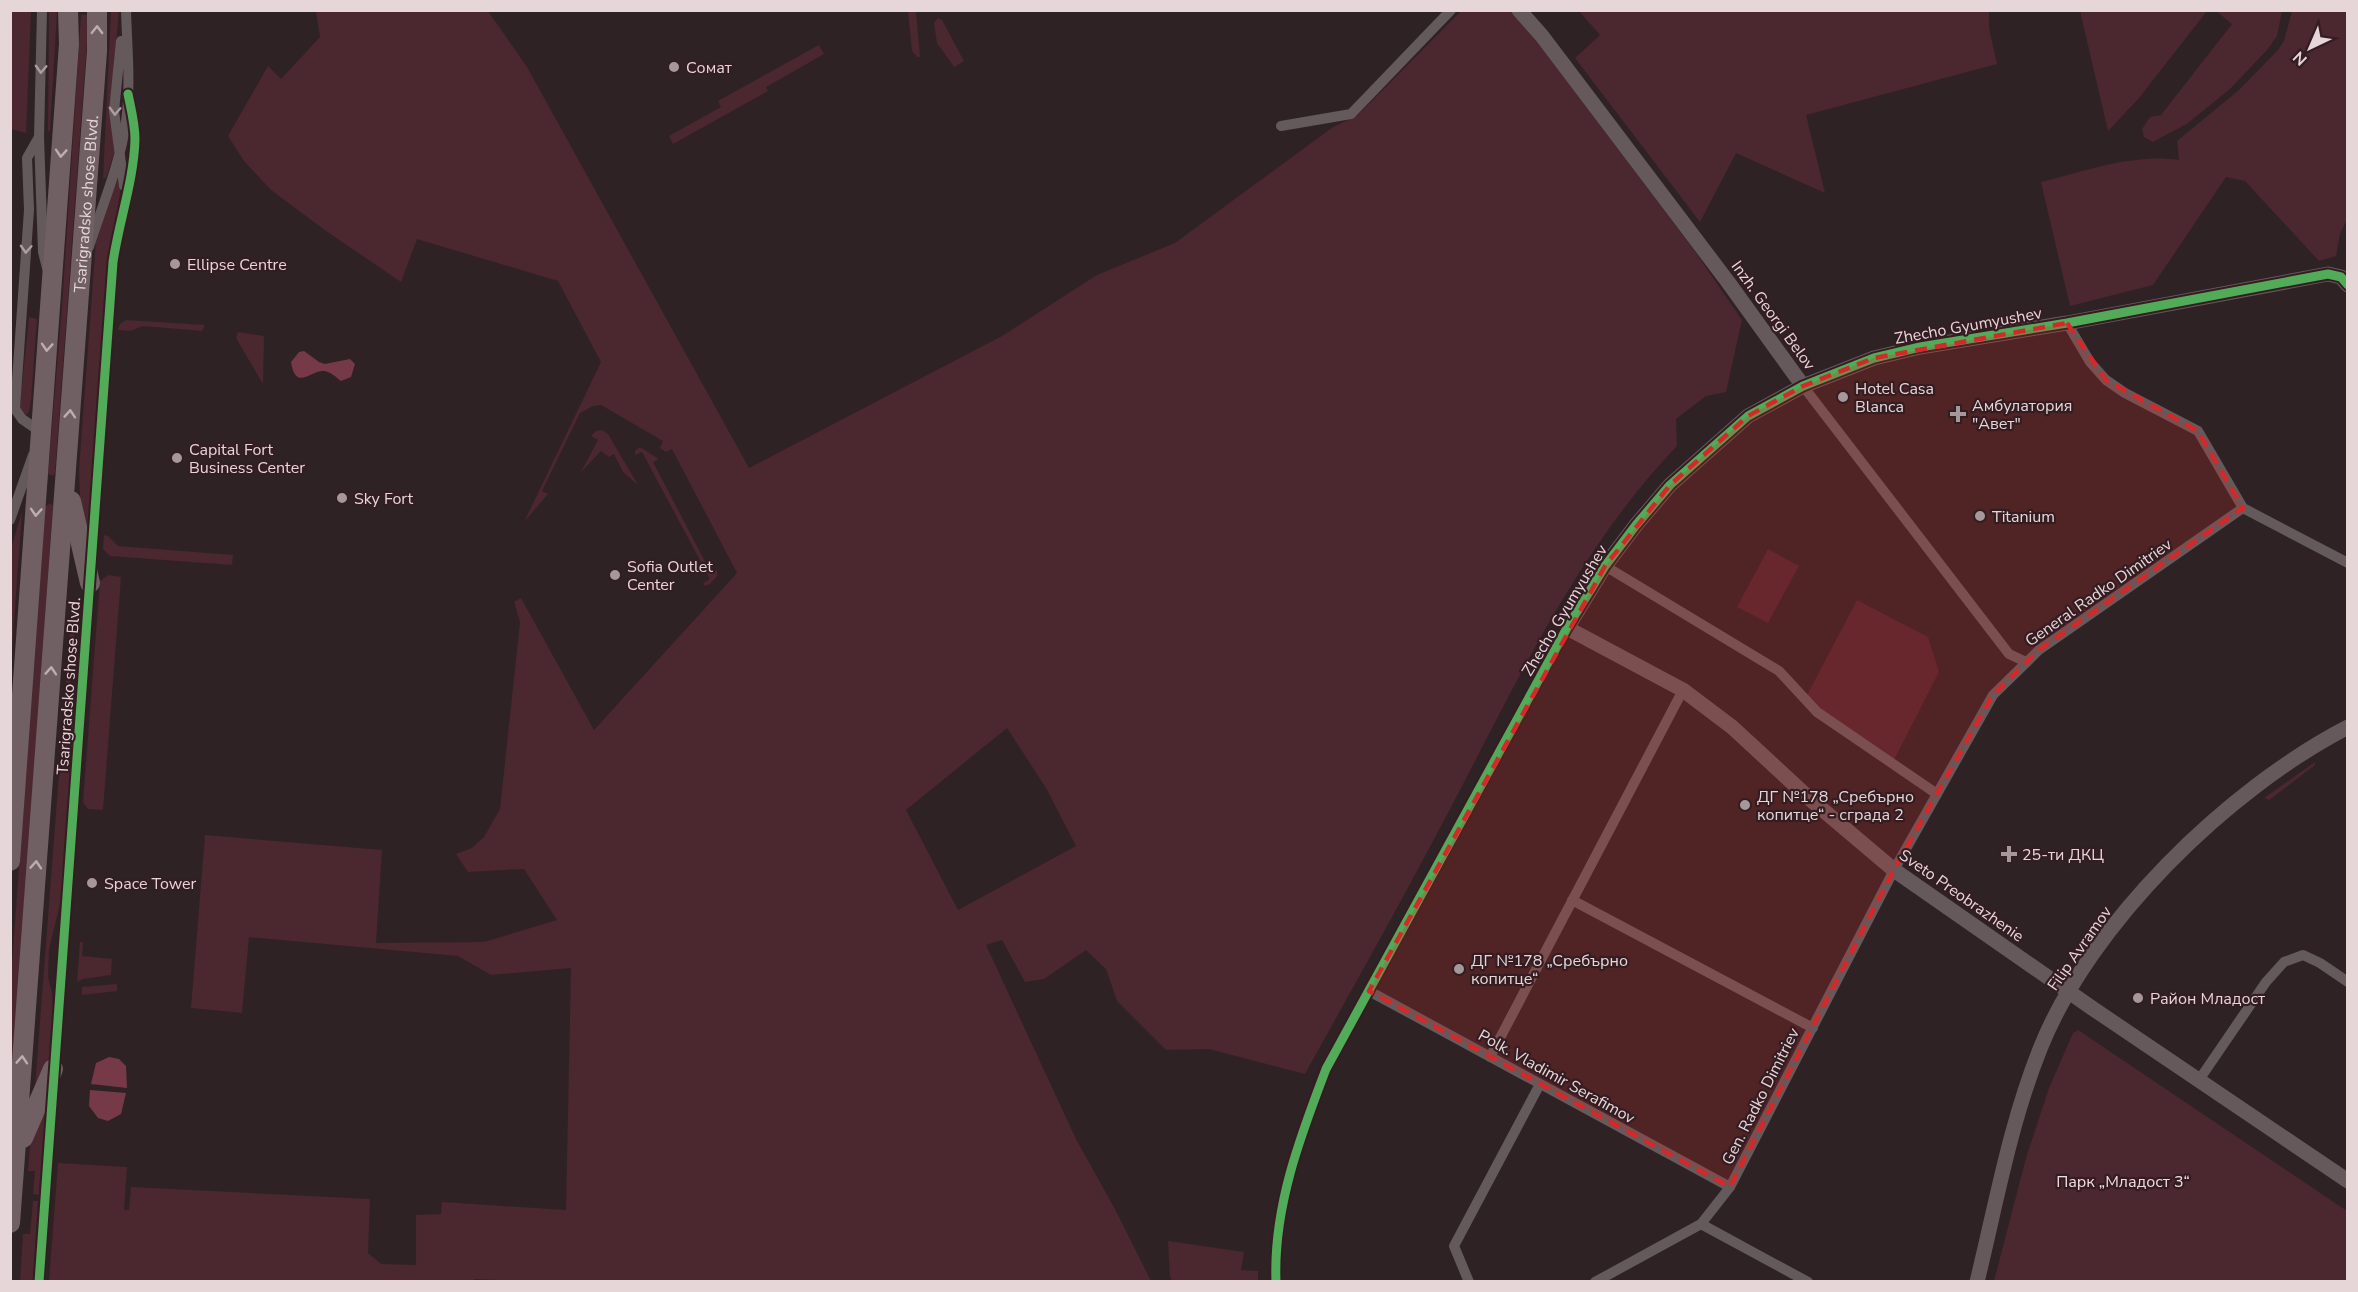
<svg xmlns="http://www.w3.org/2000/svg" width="2358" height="1292" font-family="'Nunito Sans',sans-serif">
	<rect width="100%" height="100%" fill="#2f2225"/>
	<path fill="#4b272f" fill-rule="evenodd" d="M10 11H31L26 133 11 129Z
		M49 11H57L50 130 48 132Z
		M111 11H119L110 108 115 150 106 178 103 179Z
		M316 11H488L527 67 749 468 1002 336 1097 275 1175 243 1333 127 1357 116 1461 11H1511L1532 34 1696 253 1742 320 1726 392 1706 396 1676 419 1677 446C1577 550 1516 684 1449 811 1403 899 1353 987 1305 1074L1209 1049 1166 1050 1117 1001 1106 969 1086 950 1044 979 1025 982 1002 940 986 945 1076 1139 1116 1211 1151 1281 552 1282 474 1279 473 1282H49L58 1163 127 1167 124 1210H129L131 1187 370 1199 368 1253 381 1264 416 1265V1215L441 1214 442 1202 566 1210 571 968 491 975 458 956 249 937 242 1013 191 1008 205 835 382 850 376 943 484 942 557 920 524 869 468 872 456 854 472 848 484 837 500 809 520 622 514 602 521 598 594 730 737 573 672 449 666 452 660 448 663 441 601 405 593 406 580 413 542 491 548 494 524 522 601 362 558 281 417 239 401 282 326 231 271 190 244 161 228 136 268 66 281 79 320 37ZM1007 728 1046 788 1076 846 958 910 906 810Z
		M908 11H916L920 57H917L912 51Z
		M1989 11V28L1997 64 1806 115 1825 193 1736 153 1700 222 1575 58 1600 35 1579 11Z
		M2080 11V10L2207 11 2139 98 2108 131Z
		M2216 11H2282L2277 36 2267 50 2230 89 2188 123 2153 142 2144 137 2142 129 2150 117 2161 115 2232 24Z
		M2292 11H2347L2348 217 2340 234 2336 256 2319 261 2245 181 2226 177 2153 285 2070 306 2041 182C2085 171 2134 153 2179 160L2177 141 2239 90 2278 50 2284 41Z
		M89 14 55 473 53 476 48 474 62 306 81 15Z
		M938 18 942 20 964 61 954 67 937 43 934 23Z
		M819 45 824 54 766 87 768 91 673 144 669 136 721 107 718 101Z
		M119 171 123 175 110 253 86 548 81 523 79 469 96 241Z
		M29 317 37 319 31 400 29 412 25 416 20 410V405Z
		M126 320 205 325 202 331 143 326 130 331 118 330 120 324Z
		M238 332 264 336 263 384 236 338Z
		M602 430 608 434 638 485 623 472 614 454 609 457 601 451 581 472 598 440 591 436 596 431Z
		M640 447 659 459 653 462 711 573 717 570V576L710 584 705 586 703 583 710 579 642 452 635 455V451Z
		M50 503 53 506 11 1096V977L45 507Z
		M22 512 11 663V548Z
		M104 535 108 536 118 546 233 555 232 565 110 556 103 549Z
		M1768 549 1799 566 1768 623 1737 607Z
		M108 575 121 577 103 810 88 809 83 802 100 581Z
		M1857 600 1928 637 1939 672 1893 762 1805 699Z
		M77 602 69 697 77 698 62 896 49 949 48 977 52 993 53 1021 50 1057 43 1076 35 1087 72 604Z
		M2315 762V765L2272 798 2269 800 2264 798Z
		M80 942H83L82 956 112 959 111 975 83 979 77 982Z
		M117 984V991L82 995V987Z
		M2078 1030 2347 1211V1281H1994L2026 1158 2049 1088 2073 1033Z
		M46 1101 39 1195 33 1194 35 1171H28L31 1135Z
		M33 1201H38L33 1281H20L23 1234H30Z
		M1168 1241 1244 1252 1241 1270 1258 1271V1281H1172L1170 1276Z"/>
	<path fill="#753948" d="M304 351 319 362 325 364 350 359 355 364 351 377 341 381C336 377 331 372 324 371 310 370 296 392 291 362L299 352Z
		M109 1057 119 1059 126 1066 127 1088 91 1084 96 1063Z
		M90 1090 126 1093 121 1114 108 1121 98 1118 89 1106Z"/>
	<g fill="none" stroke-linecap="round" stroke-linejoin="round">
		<path stroke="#64595b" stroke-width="10" d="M42 10 39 137 43 252 47 268
			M121 41 114 111 124 186
			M1281 126 1351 114 1451 10
			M39 137 27 158 29 210 15 409 22 419 41 432 40 435
			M89 247C102 206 120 164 126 122 131 85 127 47 126 10
			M2067 323 2090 362 2106 380 2125 393 2198 431 2243 508 2348 563
			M1803 386 2009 654 2026 662
			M10 520 33 455
			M91 564 113 262C119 221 134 180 135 139 135 124 131 109 128 94
			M1605 566 1779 671 1817 712 1937 794
			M1572 900 1813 1028
			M1369 991 1730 1187
			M1490 1057 1683 690
			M2199 1080 2266 982 2284 962 2303 955 2320 963 2348 982
			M1701 1224 1808 1282
			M39 1282 90 579
			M1276 1282C1273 1208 1300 1137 1326 1069L1567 628
			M1469 1282 1454 1246 1540 1084
			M1595 1282 1701 1224 1730 1187 1894 870 1993 695 2039 650 2243 508"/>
		<path stroke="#65595b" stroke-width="15" d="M1519 10 1542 36 1728 282 1803 386
			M2348 285 2341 277 2328 274 2067 323 1920 347 1874 358 1803 386 1748 416 1670 485 1636 525 1605 566 1567 628 1683 690 1732 727 1810 799 1894 870 2092 1008 2348 1181
			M1977 1282C1996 1204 2010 1124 2040 1049 2090 923 2228 789 2348 727"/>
		<g stroke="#706063" stroke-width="20">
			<path d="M71 501 90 583"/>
			<path d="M10 861 69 44 68 10"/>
			<path d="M23 1138 53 1069"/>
			<path id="s1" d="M10 1223 97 51V10"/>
		</g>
		<g stroke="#341d22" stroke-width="13">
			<path id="cycleway" d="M39 1282 113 262C119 221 134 180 135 139 135 124 131 109 128 94
				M1276 1282C1273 1208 1300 1137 1326 1069L1567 628 1605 566 1636 525 1670 485 1748 416 1803 386 1874 358 1920 347 2067 323 2328 274 2341 277 2348 285"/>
		</g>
		<use href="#cycleway" stroke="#51ab58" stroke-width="9"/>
	</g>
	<defs><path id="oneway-chevron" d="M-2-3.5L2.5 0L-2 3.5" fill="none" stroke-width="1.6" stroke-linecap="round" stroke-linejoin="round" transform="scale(1.5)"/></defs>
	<g stroke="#bdadaf">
		<use href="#oneway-chevron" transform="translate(97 30) rotate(-89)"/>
		<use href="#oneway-chevron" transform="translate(61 153) rotate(94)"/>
		<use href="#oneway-chevron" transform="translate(47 347) rotate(94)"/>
		<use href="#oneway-chevron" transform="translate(70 414) rotate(-86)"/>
		<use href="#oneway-chevron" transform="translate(36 512) rotate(94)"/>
		<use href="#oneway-chevron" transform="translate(51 671) rotate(-86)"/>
		<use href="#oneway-chevron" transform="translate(36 865) rotate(-86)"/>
		<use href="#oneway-chevron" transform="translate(22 1060) rotate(-86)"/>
	</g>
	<g stroke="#ac9ea0">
		<use href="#oneway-chevron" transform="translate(41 69) rotate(92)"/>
		<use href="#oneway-chevron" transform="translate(115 111) rotate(92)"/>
		<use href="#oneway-chevron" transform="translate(26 249) rotate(93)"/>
	</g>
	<path fill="#d62828" fill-opacity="0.2" stroke="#d62828" stroke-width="4.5" stroke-dasharray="12 8" stroke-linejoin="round" d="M2067 323 2106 380 2198 431 2243 508 2039 650 1993 695 1894 870 1730 1187 1369 991 1605 566 1670 485 1748 416 1803 386 1874 358Z"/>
	<g fill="#a69799" stroke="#341d22" stroke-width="2">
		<circle cx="674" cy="67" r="6"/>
		<circle cx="175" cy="264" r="6"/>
		<circle cx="1843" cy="397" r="6"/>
		<path d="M1955 405h6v6h6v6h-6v6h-6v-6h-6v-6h6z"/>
		<circle cx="177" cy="458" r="6"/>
		<circle cx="342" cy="498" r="6"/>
		<circle cx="1980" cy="516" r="6"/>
		<circle cx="615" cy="575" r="6"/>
		<circle cx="1745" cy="805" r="6"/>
		<path d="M2006 845h6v6h6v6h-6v6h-6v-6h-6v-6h6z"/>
		<circle cx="92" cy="883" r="6"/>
		<circle cx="1459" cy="969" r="6"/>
		<circle cx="2138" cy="998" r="6"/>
	</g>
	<g text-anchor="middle" stroke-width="4.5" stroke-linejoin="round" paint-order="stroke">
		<g font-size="16" fill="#e6d6d8" stroke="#341d22" text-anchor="start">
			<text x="686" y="73">Сомат</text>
			<text x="187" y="270">Ellipse Centre</text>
			<text x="1855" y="394">Hotel Casa<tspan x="1855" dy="18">Blanca</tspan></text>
			<text x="1972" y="411">Амбулатория<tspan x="1972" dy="18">"Авет"</tspan></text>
			<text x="189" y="455">Capital Fort<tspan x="189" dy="18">Business Center</tspan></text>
			<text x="354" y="504">Sky Fort</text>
			<text x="1992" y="522">Titanium</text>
			<text x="627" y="572">Sofia Outlet<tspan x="627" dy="18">Center</tspan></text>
			<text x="1757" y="802">ДГ №178 „Сребърно<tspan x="1757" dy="18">копитце“ - сграда 2</tspan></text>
			<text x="2022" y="860">25-ти ДКЦ</text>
			<text x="104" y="889">Space Tower</text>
			<text x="1471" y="966">ДГ №178 „Сребърно<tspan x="1471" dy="18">копитце“</tspan></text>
			<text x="2150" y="1004">Район Младост</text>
		</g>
		<g font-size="16" fill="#e6d6d8" stroke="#341d22">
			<text dy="6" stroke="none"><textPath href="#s1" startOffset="1022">Tsarigradsko shose Blvd.</textPath></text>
			<text transform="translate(1774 315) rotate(54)" y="6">Inzh. Georgi Belov</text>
			<text transform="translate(1968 325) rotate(-10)" y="6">Zhecho Gyumyushev</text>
			<text transform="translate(2098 592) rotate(-35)" y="6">General Radko Dimitriev</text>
			<text transform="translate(1564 610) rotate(-59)" y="6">Zhecho Gyumyushev</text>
			<text transform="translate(68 686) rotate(-86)" y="6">Tsarigradsko shose Blvd.</text>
			<text transform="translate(1962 895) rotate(35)" y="6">Sveto Preobrazhenie</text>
			<text transform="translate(2079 948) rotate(-55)" y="6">Filip Avramov</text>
			<text transform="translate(1557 1076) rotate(29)" y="6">Polk. Vladimir Serafimov</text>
			<text transform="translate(1760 1096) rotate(-63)" y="6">Gen. Radko Dimitriev</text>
		</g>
		<g font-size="16" fill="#f2dce0" stroke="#341d22">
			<text x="2123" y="1187">Парк „Младост 3“</text>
		</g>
	</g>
	<rect width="2358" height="1292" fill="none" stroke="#e6d6d8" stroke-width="24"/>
	<g transform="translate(2310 48) rotate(224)" stroke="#341d22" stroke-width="4.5" paint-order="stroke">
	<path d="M0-4.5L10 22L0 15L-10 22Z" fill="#e6d6d8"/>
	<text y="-9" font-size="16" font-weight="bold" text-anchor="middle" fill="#e6d6d8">N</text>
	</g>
</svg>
